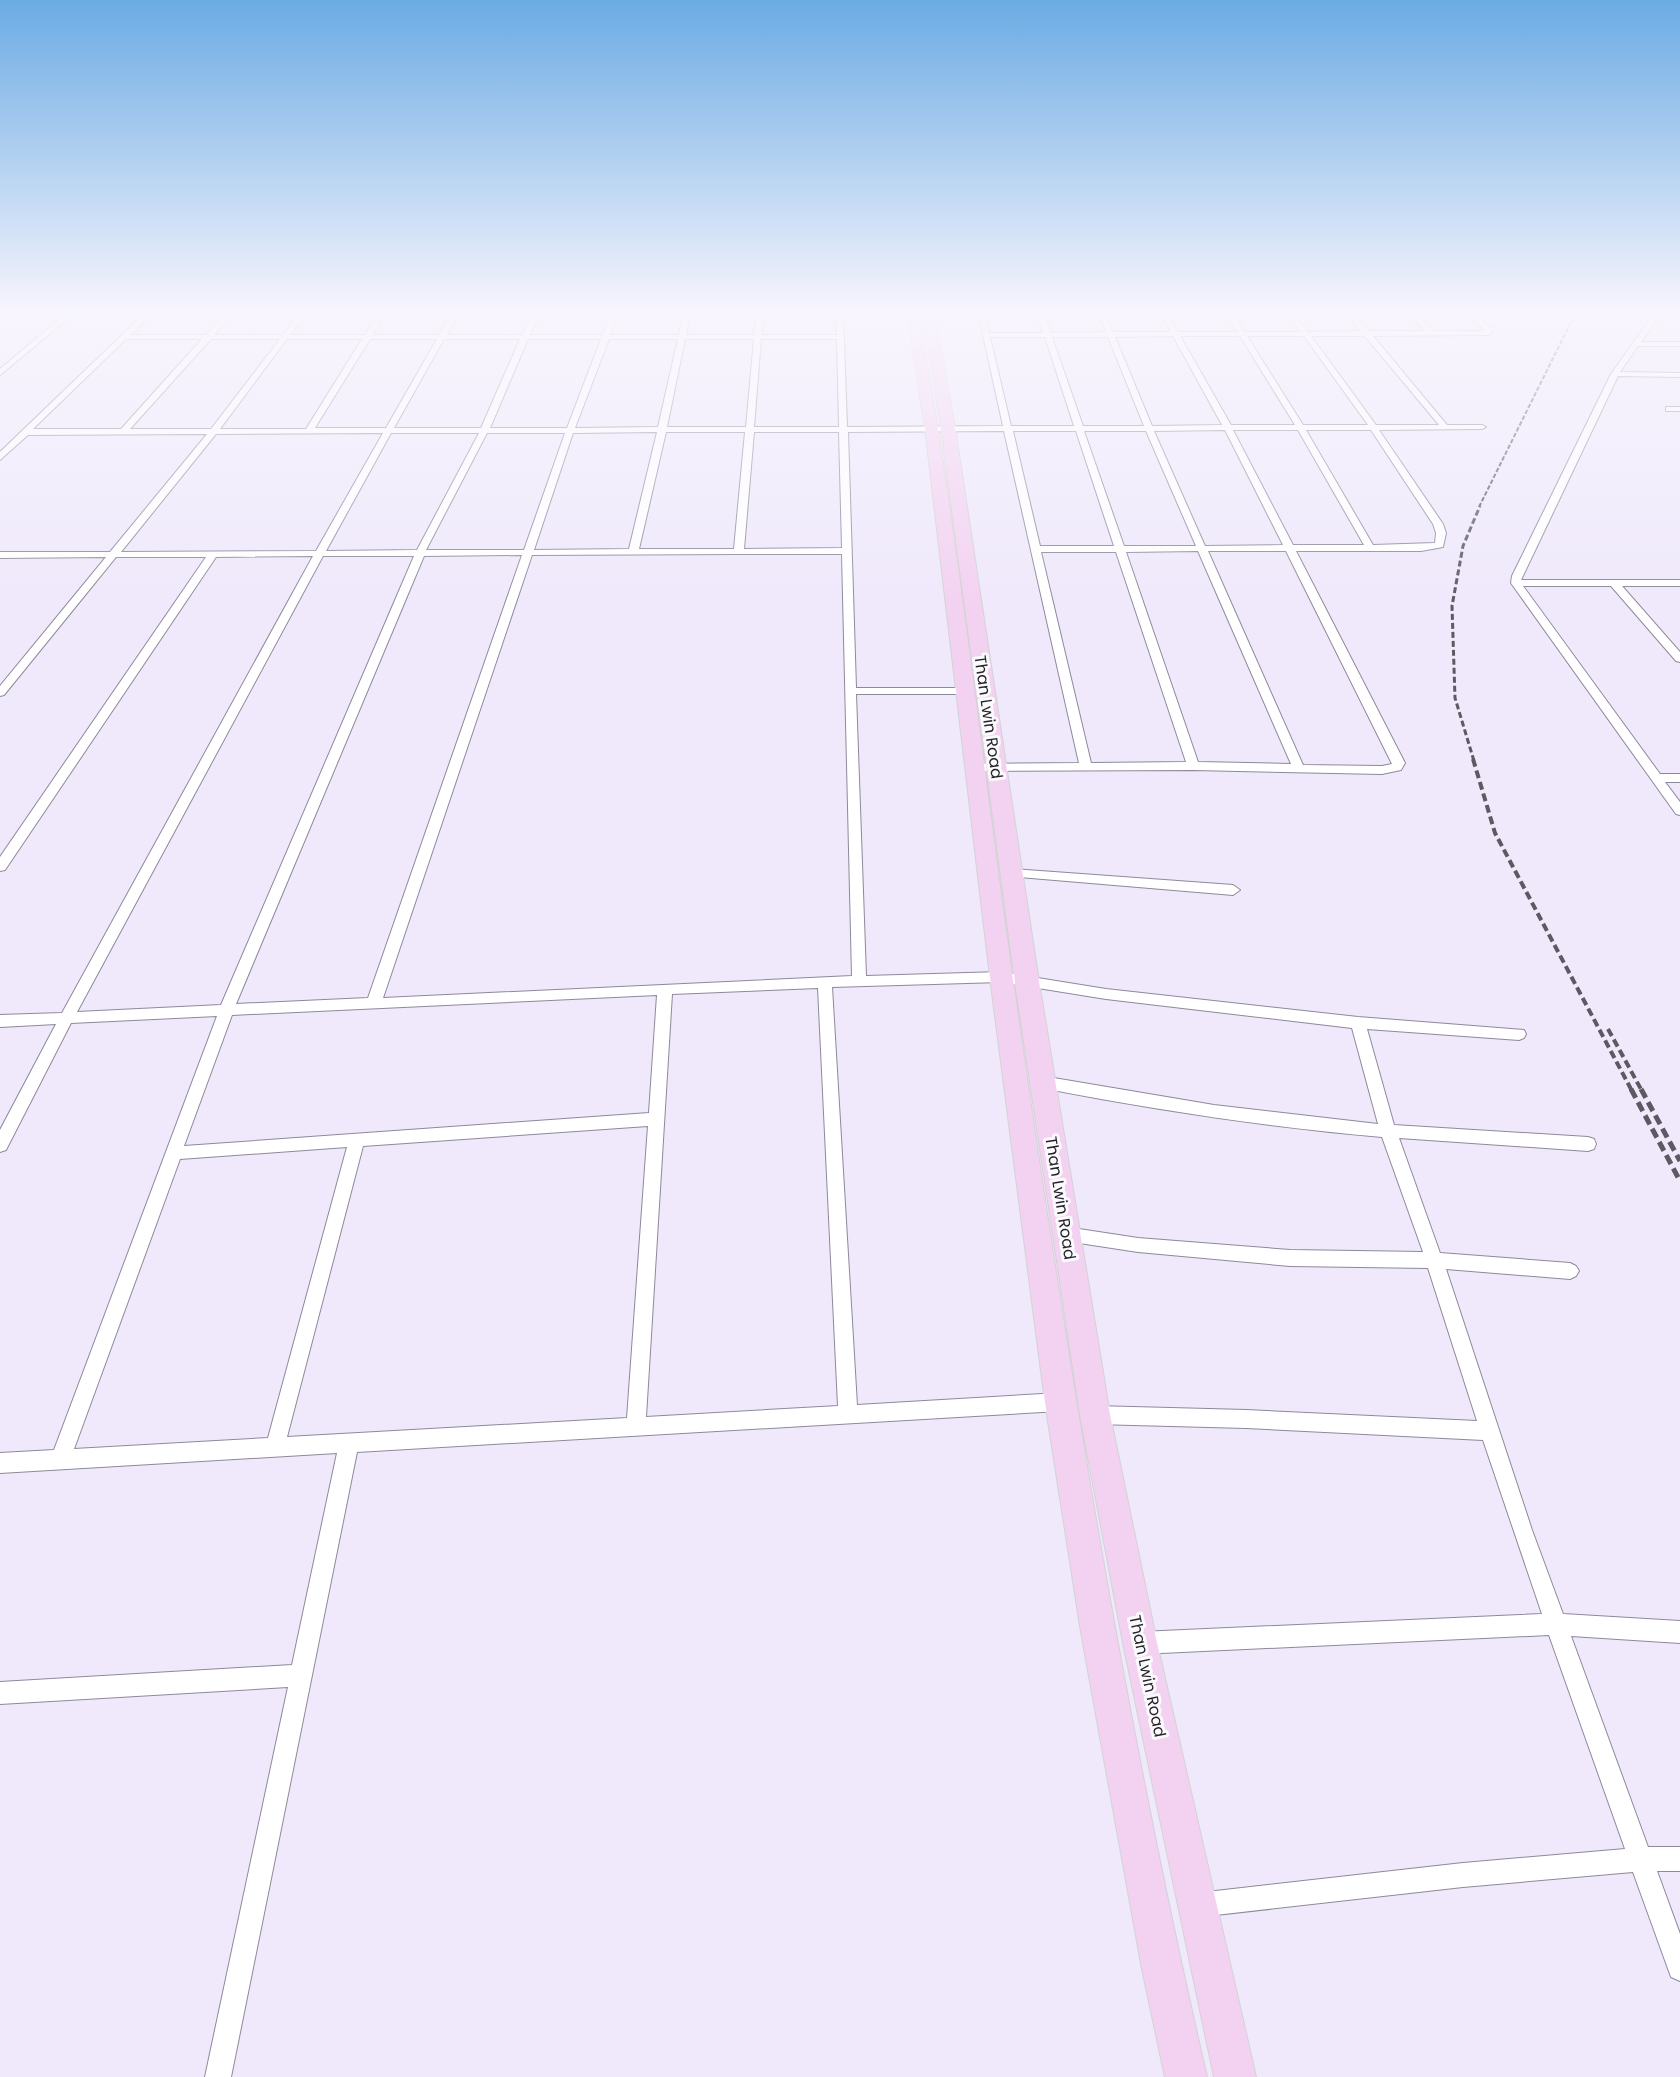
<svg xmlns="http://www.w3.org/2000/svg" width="1680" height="2077" font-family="Poppins,sans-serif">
	<rect width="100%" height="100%" fill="#efe9fb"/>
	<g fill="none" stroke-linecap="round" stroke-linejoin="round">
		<g stroke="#8e899a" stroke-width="2">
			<path id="minor" d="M68 312H76L0 375V369Z
				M146 312H154L131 335H206L228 312H235L214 335H283L301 312H308L290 335H365L380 312H387L372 335H439L453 312H460L447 335H522L533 312H540L530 335H603L610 312H617L610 335H679L684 312H691L686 335H754L757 312H764L762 335H837L836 312H843L847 427 1003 426 978 312H985L989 333H1043L1037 312H1044L1051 333 1106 332 1098 312H1104L1113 332H1171L1160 312H1166L1178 332H1237L1225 312H1231L1244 332H1300L1287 312H1293L1308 332 1361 331 1346 312H1352L1369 331H1425L1408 312H1415L1433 331H1485L1466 312H1474L1492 329V333L1488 335 1373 336 1447 425H1482L1486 427 1482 429 1379 430 1443 524 1446 533 1443 547 1421 551H1296L1405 763 1401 770 1382 774 1193 770 970 771V765L974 764 1079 763 1004 431 848 432 856 688H966L972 691 966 694H856L866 976 1001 972 1106 989 1358 1017 1524 1030 1526 1034 1524 1038 1519 1040 1367 1029 1394 1125 1588 1137 1594 1139 1596 1144 1594 1149 1588 1151 1399 1138 1440 1253 1570 1263 1576 1266 1579 1271 1576 1276 1570 1279 1446 1269 1532 1530 1563 1614 1680 1621V1643L1571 1636 1648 1847H1680V1871H1657L1680 1934V1981L1671 1977 1633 1872 1463 1887 1198 1917 1189 1914 1186 1905 1189 1896 1198 1893 1463 1863 1625 1849 1549 1635 1140 1654 1132 1651 1129 1643 1132 1635 1140 1632 1542 1614 1483 1440 1246 1428 1095 1424 1088 1421 1085 1415 1088 1409 1095 1406 1246 1410 1477 1421 1428 1268 1290 1266 1138 1252 1066 1241 1060 1239 1057 1234 1060 1229 1066 1227 1138 1238 1290 1250 1423 1252 1382 1137C1268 1127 1155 1110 1042 1088L1037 1086 1034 1082 1037 1078 1042 1076 1214 1105 1378 1124 1352 1028 1106 999 1001 982 832 987 857 1405 1060 1393 1067 1396 1069 1402 1067 1408 1060 1411 357 1452 231 2077H205L288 1687 0 1704V1682L292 1665 337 1453 0 1473V1453L54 1450 217 1016 71 1023 6 1150 0 1152V1130L56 1024 0 1027V1015L62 1013 313 556 216 557 5 870 0 871V857L206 557H116L4 695 0 696V686L106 557 0 558V552H110L207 434 28 435 0 460V452ZM1173 336 1222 425 1152 426 1115 337ZM1180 336H1240L1295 425H1231ZM1247 336H1304L1368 425H1303ZM1311 336H1365L1439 425H1376ZM990 337H1045L1074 426H1011ZM1052 337H1108L1144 426H1083ZM126 339H202L121 429H33ZM211 339H280L211 429H130ZM287 339H362L306 429H220ZM370 339H437L386 428H315ZM444 339H520L481 428H394ZM528 339H601L567 428H490ZM609 339H678L658 427 575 428ZM685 339H754L746 427H667ZM761 339H837L839 427H754ZM1225 430 1283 545 1205 546 1154 431ZM1233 430H1298L1364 545H1293ZM1306 430H1371L1433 524 1436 533 1435 543 1373 545ZM1013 431H1076L1114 546H1040ZM1084 431H1146L1196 546H1124ZM657 432 629 549 534 550 573 433ZM666 432H745L734 549H639ZM754 432H839L842 548 744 549ZM383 433 316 551 121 552 216 434ZM391 433H479L417 550 326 551ZM487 433H565L524 550H426ZM1198 551 1291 764 1198 762 1126 552ZM1208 551H1286L1392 764 1382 766 1303 765ZM1041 552H1116L1186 762 1091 763ZM737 554H842L852 976 383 998 532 555ZM522 555 368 998 236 1004 424 556ZM323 556H414L221 1005 77 1012ZM818 988 838 1406 646 1417 672 994ZM657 995 649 1113 184 1146 232 1015ZM648 1126 627 1418 287 1437 363 1146ZM347 1147 268 1438 74 1449 180 1159Z
				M1655 312H1662L1641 342H1680V346H1638L1620 372 1680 373V377L1618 376 1521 580H1680V586H1622L1680 652V662L1676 661 1611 586H1523L1660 774H1680V782H1665L1680 802V815L1676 814 1511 583 1512 576 1611 374Z
				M1666 407H1680V411H1666Z
				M1011 869 1233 885 1240 890 1233 895 1006 876 1004 873Z"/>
		</g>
		<g stroke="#d3d3d4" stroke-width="2">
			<path id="primary" d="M907 312H918C958 533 981 757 1013 980 1065 1348 1123 1715 1207 2077H1165L1142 1969 1081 1632 1045 1402 990 977 925 428Z
				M923 312H934L955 428 1039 982 1110 1415 1157 1643 1256 2077H1214L1123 1643 1080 1415 1015 982 941 428Z"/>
		</g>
		<use href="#minor" fill="#fff" fill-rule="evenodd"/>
		<use href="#primary" fill="#f3d2f1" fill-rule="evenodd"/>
		<path stroke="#5d5963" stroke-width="2" stroke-dasharray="4.5 2" stroke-linecap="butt" d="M1479 507 1576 312"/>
		<path stroke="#5d5963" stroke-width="3" stroke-dasharray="6 3" stroke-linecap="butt" d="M1474 761 1455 698 1452 606 1463 546 1480 506"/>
		<path stroke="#5d5963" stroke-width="4" stroke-dasharray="8 4" stroke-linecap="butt" d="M1473 759 1495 833 1632 1091
			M1608 1029 1642 1091"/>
		<path stroke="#5d5963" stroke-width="5" stroke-dasharray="10 5" stroke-linecap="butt" d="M1631 1089 1680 1181
			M1641 1089 1680 1161"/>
	</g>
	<linearGradient id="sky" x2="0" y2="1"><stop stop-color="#6babe4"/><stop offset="0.52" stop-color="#f8f5fd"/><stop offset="1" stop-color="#f8f5fd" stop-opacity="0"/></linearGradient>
	<rect width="1680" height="602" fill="url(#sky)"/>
	<g text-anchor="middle" stroke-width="6" stroke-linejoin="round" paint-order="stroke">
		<g font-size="16" fill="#252329" stroke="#faf9fc">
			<text transform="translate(989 717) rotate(82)" y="6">Than Lwin Road</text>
			<text transform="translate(1061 1198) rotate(81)" y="6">Than Lwin Road</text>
			<text transform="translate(1148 1676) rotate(78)" y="6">Than Lwin Road</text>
		</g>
	</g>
</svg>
